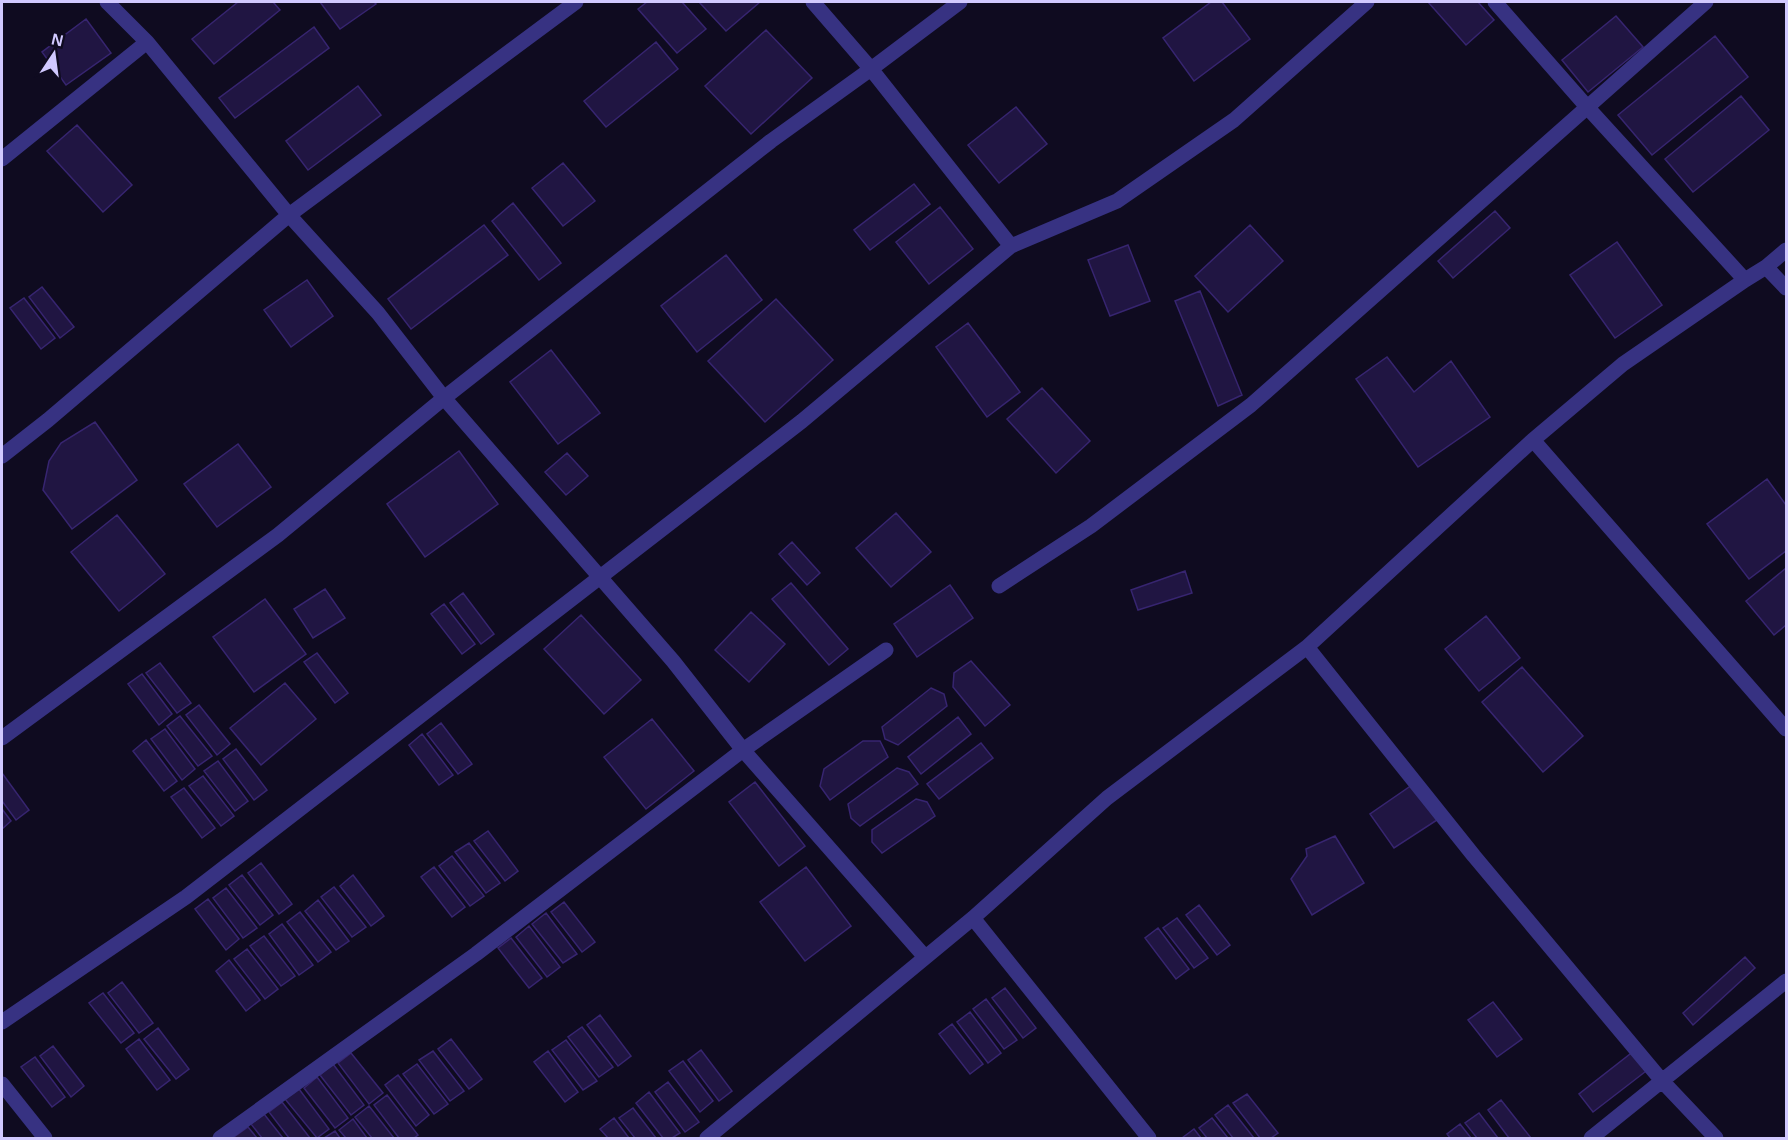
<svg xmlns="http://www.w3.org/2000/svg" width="1788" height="1140" font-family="Helvetica,sans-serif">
	<rect width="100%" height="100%" fill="#0f0b20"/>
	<path fill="#201542" stroke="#372570" stroke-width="1.5" d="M238 2H273L280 10 214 64 192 39Z
		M320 2H374L376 4 340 29Z
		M647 2H682L706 29 677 53 638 9Z
		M699 2H760L726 31Z
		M1211 2H1222L1250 39 1194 81 1163 38Z
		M1428 2H1478L1494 20 1466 45Z
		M1616 16 1643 47 1588 92 1562 60Z
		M86 19 111 53 66 85 42 52Z
		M314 27 329 48 235 118 219 98Z
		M766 30 812 78 751 134 705 86Z
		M1715 36 1748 77 1652 155 1618 115Z
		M656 42 678 69 606 127 584 101Z
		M358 86 381 115 308 170 286 141Z
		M1741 96 1769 130 1693 192 1665 159Z
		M1016 107 1047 144 999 183 968 145Z
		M77 125 132 185 103 212 47 151Z
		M563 163 595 201 563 226 532 188Z
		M914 184 930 204 870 250 854 230Z
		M513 203 561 263 539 280 492 221Z
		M940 207 973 249 929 284 896 242Z
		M1495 211 1510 228 1453 278 1438 261Z
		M484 225 508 255 411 329 388 299Z
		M1250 225 1283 261 1228 312 1195 276Z
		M1617 242 1662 305 1615 338 1570 275Z
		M1128 245 1150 301 1110 316 1088 260Z
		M726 255 762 300 697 352 661 306Z
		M307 280 333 316 291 347 264 310Z
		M42 287 74 327 60 338 29 297Z
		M1200 291 1242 395 1218 406 1175 301Z
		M24 298 55 338 41 349 10 308Z
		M776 299 833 360 765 422 708 361Z
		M968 323 1020 392 987 417 936 347Z
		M551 350 600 413 558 444 510 382Z
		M1387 357 1414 392 1451 361 1490 417 1418 467 1356 379Z
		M1042 388 1090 441 1056 473 1007 419Z
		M95 422 137 480 72 529 43 490 49 461 61 443Z
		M238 444 271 487 217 527 184 484Z
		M459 451 498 504 425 557 387 504Z
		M567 453 588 476 566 495 545 472Z
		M1767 479 1786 505V551L1749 579 1707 524Z
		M896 513 931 552 891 587 856 548Z
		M117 515 165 574 119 611 71 552Z
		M792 542 820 573 807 585 779 554Z
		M1786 568V625L1774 635 1746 601Z
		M1185 571 1192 593 1138 610 1131 590Z
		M791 583 848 649 829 665 772 599Z
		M950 585 973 618 917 657 894 624Z
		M325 589 345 618 313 638 294 609Z
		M463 593 494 634 481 644 450 603Z
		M265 599 306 654 254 692 213 637Z
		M444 604 475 644 462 654 431 614Z
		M751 612 785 644 749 682 715 650Z
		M581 615 641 680 604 714 544 649Z
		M1486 616 1520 658 1479 691 1445 649Z
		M317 653 348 693 335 703 304 662Z
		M971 661 1010 705 985 726 953 687 954 673Z
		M160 663 191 703 177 713 146 673Z
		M1522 667 1583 736 1543 772 1482 702Z
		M142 674 172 714 159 725 128 684Z
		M285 683 316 719 261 765 230 728Z
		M931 688 944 694 947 706 898 745 885 739 882 727Z
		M199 705 230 744 217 755 186 715Z
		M180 716 212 756 198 766 167 726Z
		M958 717 971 734 921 774 908 757Z
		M652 719 694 771 646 809 604 757Z
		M441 723 472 764 458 774 427 734Z
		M165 729 195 769 182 780 151 739Z
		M422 734 453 775 439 785 409 745Z
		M146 740 177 781 164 791 133 751Z
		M863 741H880L888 757 830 800 820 786 824 769Z
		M981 743 993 758 939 799 927 784Z
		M236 749 267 790 254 800 223 759Z
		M218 761 248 801 235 811 204 771Z
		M897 768 909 772 918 784 860 826 851 818 848 804Z
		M2 773 29 810 16 820 2 801Z
		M203 776 234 816 221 826 189 786Z
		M755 782 805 846 779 866 729 802Z
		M1412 785 1437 820 1394 848 1370 814Z
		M184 788 215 828 202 838 171 797Z
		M916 799 927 802 935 816 882 853 872 842V830Z
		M2 809 11 821 2 829Z
		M488 831 518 871 505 881 474 841Z
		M1335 836 1364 883 1312 915 1291 879 1307 856 1306 849Z
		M469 843 500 883 486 893 455 852Z
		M452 856 484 896 470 906 439 866Z
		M261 863 292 904 279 914 248 873Z
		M434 867 465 907 452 917 421 877Z
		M806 867 851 926 805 961 760 902Z
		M242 875 273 915 260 925 229 885Z
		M353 875 384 916 371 926 340 886Z
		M334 887 366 927 352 937 321 897Z
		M226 888 257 928 243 938 213 898Z
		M208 899 239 939 226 950 195 909Z
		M318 900 349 941 336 950 305 911Z
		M564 902 595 942 582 952 551 912Z
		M1199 905 1230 945 1217 955 1186 915Z
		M300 912 331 952 318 962 287 922Z
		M546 913 577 954 563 963 532 924Z
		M1177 918 1208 958 1194 968 1163 928Z
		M282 924 313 965 299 975 269 934Z
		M529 926 560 967 547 977 516 937Z
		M1158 928 1189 969 1176 979 1145 938Z
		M264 936 295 976 281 986 250 946Z
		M511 938 542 978 529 988 498 948Z
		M247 949 278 989 265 999 234 959Z
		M1745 957 1755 968 1693 1025 1683 1013Z
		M229 960 260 1000 246 1011 216 971Z
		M122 982 153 1023 139 1033 108 993Z
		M1005 988 1036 1028 1023 1038 992 998Z
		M103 993 134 1033 121 1043 89 1003Z
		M986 999 1017 1040 1004 1049 973 1009Z
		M1493 1002 1522 1039 1497 1057 1468 1020Z
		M970 1012 1001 1053 988 1063 957 1022Z
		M600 1015 631 1056 618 1066 587 1025Z
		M952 1024 983 1064 970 1074 939 1034Z
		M582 1027 613 1067 599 1077 568 1037Z
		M158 1028 189 1069 176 1079 144 1039Z
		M139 1039 170 1080 157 1090 126 1049Z
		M451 1039 482 1079 469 1089 438 1049Z
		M566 1040 597 1081 583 1090 552 1050Z
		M53 1046 84 1086 71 1097 40 1056Z
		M1639 1047 1654 1065 1593 1112 1579 1094Z
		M701 1050 732 1091 719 1101 688 1060Z
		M433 1051 464 1091 450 1101 419 1060Z
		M548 1051 578 1092 565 1102 534 1062Z
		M351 1053 383 1093 369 1104 338 1063Z
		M35 1057 65 1097 52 1107 21 1067Z
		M683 1061 713 1101 700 1112 669 1071Z
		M333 1064 364 1105 351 1115 320 1075Z
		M417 1064 448 1104 434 1114 403 1074Z
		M398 1075 429 1115 416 1126 385 1085Z
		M317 1077 348 1118 335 1128 304 1088Z
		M668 1082 699 1122 685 1132 655 1092Z
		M299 1089 329 1129 317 1138 285 1099Z
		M649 1092 680 1133 672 1138H663L636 1103Z
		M1247 1094 1278 1133 1271 1138H1260L1233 1103Z
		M387 1095 418 1135 414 1138H399L374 1105Z
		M1501 1100 1531 1138H1509L1488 1110Z
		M282 1102 310 1138H289L269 1112Z
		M1228 1105 1254 1138H1233L1215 1115Z
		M369 1106 394 1138H372L355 1117Z
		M633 1108 656 1138H635L619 1118Z
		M1479 1113 1498 1138H1477L1465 1123Z
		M264 1114 283 1138H262L251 1124Z
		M614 1118 629 1138H608L600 1129Z
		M1212 1118 1228 1138H1207L1199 1128Z
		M353 1119 367 1138H346L339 1130Z
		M1460 1124 1471 1138H1450L1447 1134Z
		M248 1127 257 1138H236L234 1137Z
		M1194 1129 1201 1138H1182Z
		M335 1131 340 1138H324Z"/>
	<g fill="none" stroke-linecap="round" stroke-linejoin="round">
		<path stroke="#373282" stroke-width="15" d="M107 2 147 42 289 215 378 313 444 398 673 661 743 750 925 957
			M813 2 871 69 1011 246
			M1495 2 1588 108 1745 280
			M2 159 147 42
			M1766 267 1786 288
			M1533 440 1786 729
			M2 456 48 420 289 215 576 2
			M999 586 1091 526 1251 405 1706 2
			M1307 647 1474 856 1663 1082 1716 1138
			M2 738 278 535 444 398 771 141 871 69 960 2
			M973 918 1149 1138
			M2 1022 186 897 802 421 1011 246 1117 201 1234 120 1367 2
			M2 1084 45 1138
			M220 1138 476 954 743 750 886 650
			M707 1138 973 918 1107 798 1307 647 1533 440 1623 364 1745 280 1766 267 1786 250
			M1591 1138 1786 981"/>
	</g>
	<rect width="1788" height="1140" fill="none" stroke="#d1c9ff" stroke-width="6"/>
	<g transform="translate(54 54) rotate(13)" stroke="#0f0b20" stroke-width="4.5" paint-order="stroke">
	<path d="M0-4.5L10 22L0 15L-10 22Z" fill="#d1c9ff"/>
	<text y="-9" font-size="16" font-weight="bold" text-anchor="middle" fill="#d1c9ff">N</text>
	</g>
</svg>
